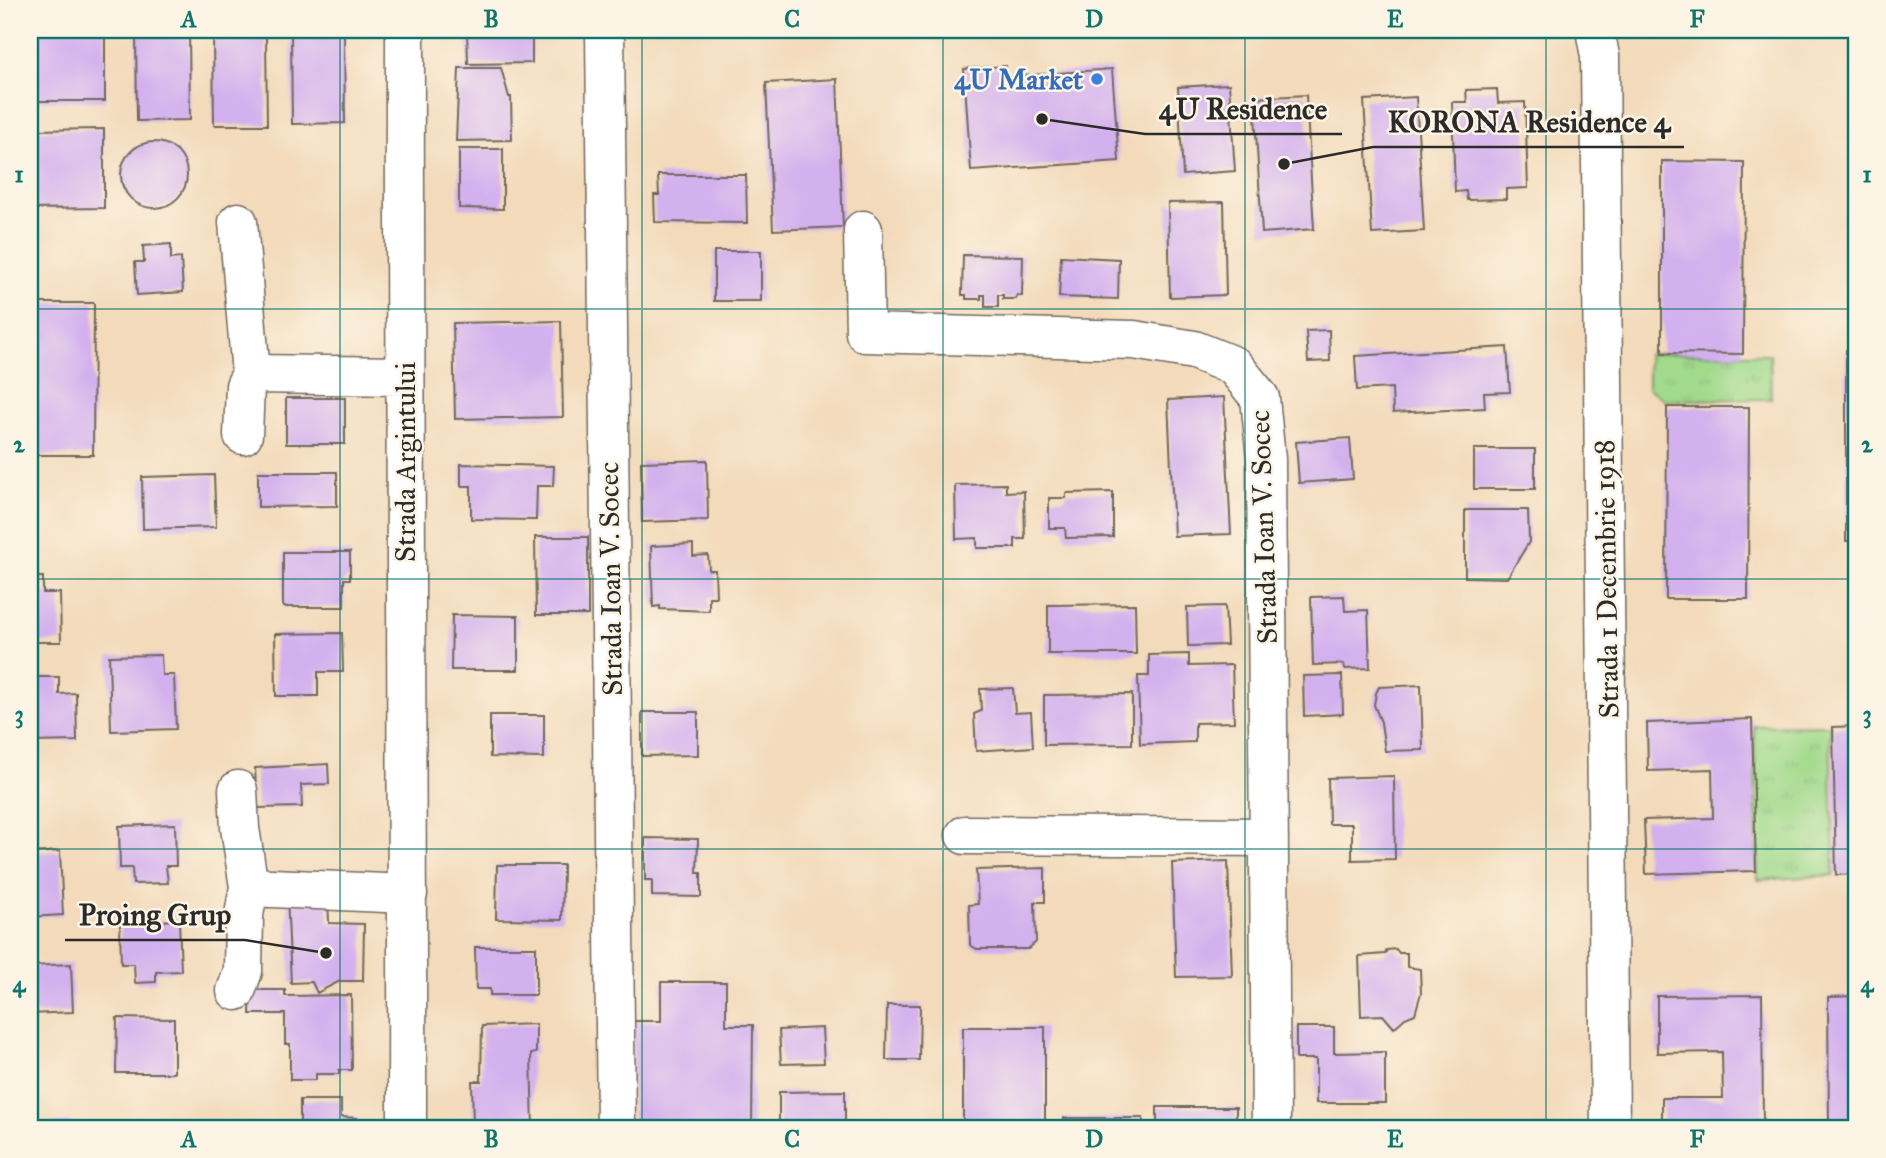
<svg xmlns="http://www.w3.org/2000/svg" width="1886" height="1158" font-family="'IM FELL Great Primer',serif">
	<defs>
		<pattern id="park-tufts" width="24" height="20" patternUnits="userSpaceOnUse" patternTransform="scale(1.75)"><rect width="24" height="20" fill="#a2da8c"/><path d="M3 7l-1-3M5 7V3M7 7l1-3M15 17l-1-3M17 17v-4M19 17l1-3" fill="none" stroke="#8cbb79"/></pattern>
	</defs>
	<rect width="100%" height="100%" fill="#fcf5e5"/>
	<filter id="ink" filterUnits="userSpaceOnUse"><feTurbulence type="fractalNoise" baseFrequency=".0143" numOctaves="2"/><feDisplacementMap in="SourceGraphic" scale="14" xChannelSelector="R" yChannelSelector="G"/><feConvolveMatrix kernelMatrix="1 2 1 2 8 2 1 2 1" color-interpolation-filters="sRGB"/></filter>
	<filter id="wash" filterUnits="userSpaceOnUse"><feTurbulence type="fractalNoise" baseFrequency=".00686" numOctaves="4" result="noise"/><feDisplacementMap in="SourceGraphic" scale="28" xChannelSelector="R" yChannelSelector="G"/><feGaussianBlur stdDeviation="1.57" result="paint"/><feColorMatrix in="noise" values="0 0 0 0 0 0 0 0 0 0 0 0 0 0 0 0 0 1.4 0 .05"/><feComposite in="paint" operator="in"/></filter>
	<g filter="url(#wash)">
		<rect width="100%" height="100%" fill="#f3daba"/>
		<path fill="url(#park-tufts)" stroke="#66825c" stroke-width="2" d="M1648 354H1770L1771 399 1665 400 1648 388Z
			M1830 725 1834 875 1758 880 1754 726Z"/>
		<g id="blocks">
			<path fill="#d3b0ee" d="M30 30H105V101H30Z
				M467 30H532V63L468 64Z
				M136 31H189L190 120 137 121Z
				M291 34H344L345 123 292 124Z
				M266 35 267 125H214L213 36Z
				M1006 66V77L1112 69 1119 161 971 171 964 69Z
				M459 68H501L509 97H511L512 140 456 141Z
				M837 79 843 227 773 230 766 83Z
				M1229 84 1235 171 1183 175 1178 87Z
				M1497 89 1498 103 1525 102 1528 188 1506 189V199L1467 200 1466 191 1455 192 1452 102H1467L1466 90Z
				M1306 95 1314 229 1262 233 1254 98Z
				M1416 97 1424 231 1372 234 1364 100Z
				M104 129V208L30 209V130Z
				M121 175a33 33 0 1 1 66 0a33 33 0 1 1-66 0Z
				M459 149H503V209L459 208Z
				M1662 161 1744 162 1743 354 1662 353Z
				M658 175H746L747 223 655 222 654 195H659Z
				M1224 202 1226 295 1170 297 1168 203Z
				M171 244V259L181 258 183 292 137 295 135 262H144L143 246Z
				M714 251H761V301H714Z
				M963 255 1023 256 1022 296 1017 295 1016 299H1003V295H998V307H985V295H981V299H966V295H962Z
				M1061 256 1119 259 1118 299 1059 297Z
				M30 303H94L93 455H30Z
				M561 321 563 417 455 419 453 323Z
				M1329 330 1330 361 1308 362 1306 331Z
				M1507 347 1510 392 1484 393 1485 408 1393 413 1392 388 1357 390 1355 356Z
				M1846 350H1856V541H1846Z
				M1224 397 1231 534 1174 536 1168 400Z
				M286 398H345V444H286Z
				M1667 407H1749L1748 599H1666Z
				M1350 438 1353 479 1299 483 1296 442Z
				M1474 449H1535V489H1474Z
				M707 460 708 520 642 522 641 462Z
				M461 464 554 466 553 486H537L536 520 471 519V486H461Z
				M258 472H337V506L258 507Z
				M214 475 216 527 143 529 142 477Z
				M1006 484V492L1024 491 1025 539H1015V548H977V538L956 539 955 485Z
				M1113 492V537L1066 538 1065 528H1049V498H1066V493Z
				M1465 510H1528L1529 542 1507 578 1465 577Z
				M535 537H588V615H536Z
				M693 544V556L708 555 709 570H715L716 597H709V611L660 609V606L653 607 651 546Z
				M283 552H350V579H344V607H283Z
				M30 577H43V593H60L61 642H30Z
				M1344 596 1345 611 1368 610 1370 668 1345 669 1344 664 1313 665 1311 597Z
				M1135 604 1136 654H1048V605Z
				M1225 606 1227 645 1188 646 1187 607Z
				M452 615 518 616V670H451Z
				M342 633 343 672H318V696H276L275 634Z
				M1189 654V666L1232 665 1234 722 1195 723V742L1140 744 1138 676H1149V655Z
				M161 655 162 675H174L176 729 111 731 109 656Z
				M1342 675 1343 714 1304 716 1303 676Z
				M30 677H59V694L76 693 77 741 30 742Z
				M1421 685 1423 750 1385 751 1381 722 1374 705 1376 693 1379 687Z
				M1013 688 1015 713 1031 712 1033 747 976 751 974 714 981 711 980 689Z
				M1132 694V744L1044 745V695Z
				M642 712H698V755L642 756Z
				M490 715H544V758L490 757Z
				M1752 719 1756 871 1646 874 1644 820 1713 818 1712 769 1648 771 1647 723Z
				M1856 726V874L1836 875 1833 727Z
				M328 764 329 784 301 785 302 807 257 808 255 768Z
				M1394 776 1395 859 1352 860V824H1329L1328 778Z
				M175 824 176 866H166L168 883 133 884 132 868H120L119 826Z
				M645 838 698 839 697 873H701V897L652 896V880H645Z
				M60 851 63 915 30 917V853Z
				M1228 861 1232 976 1176 977 1172 863Z
				M497 865H563L562 920 496 919Z
				M1045 868V902H1035L1036 942 1028 949H977L970 945 969 905 978 904 976 870Z
				M287 896H328L329 923 364 924 363 981H340L317 993 312 982 291 983Z
				M179 920 181 971 156 972V982L135 983 134 964H121L120 923Z
				M475 947H536V995H490V989H476Z
				M1396 949 1399 953H1407V967L1420 969 1421 993 1415 1014 1405 1018 1394 1028 1383 1015 1361 1016 1359 956 1385 954 1387 950Z
				M71 964 73 1012 30 1014V966Z
				M661 982H726V1025H753L752 1128H633V1021H661Z
				M251 990H285V996L351 995 352 1070H339V1074H316V1080H290V1044H285V1014H250Z
				M1762 995 1763 1128H1662V1098H1723L1722 1052 1657 1053V996Z
				M1856 996V1128H1829L1828 997Z
				M887 1005H920L919 1060H886Z
				M117 1018 174 1019V1073H116Z
				M536 1024V1053L531 1054 533 1128H510V1126L473 1127 472 1081H481L482 1026Z
				M963 1027H1045V1128H963Z
				M1296 1027H1334V1053L1385 1052V1103H1316V1059H1296Z
				M822 1028 824 1063 781 1064 779 1030Z
				M845 1091V1128H779V1092Z
				M300 1100H341V1117L357 1118V1128H300Z
				M1157 1107H1236V1128H1157Z
				M1064 1118H1143V1128H1063Z
				M70 1122 71 1128H30V1125Z"/>
		</g>
	</g>
	<g filter="url(#ink)">
		<use href="#blocks" fill-opacity="0" stroke="#71685d" stroke-width="2"/>
		<g fill="none" stroke-linecap="round" stroke-linejoin="round">
			<g stroke="#71685d" stroke-width="41">
				<path id="minor" d="M405 30C404 396 408 762 407 1128
					M605 30 616 1128
					M1595 30 1600 56 1610 1128
					M238 222 251 374 245 386 243 435
					M863 230 865 333 1134 340 1194 350 1234 366 1260 398 1266 459 1271 1128
					M251 374 404 376
					M965 835 1269 837
					M249 887 408 894
					M236 991 243 971 244 915 249 887 240 828 238 790"/>
			</g>
			<use href="#minor" stroke="#fff" stroke-width="38"/>
		</g>
	</g>
	<path fill="none" stroke="#0f766e" stroke-width="2" stroke-opacity="0.55" d="M340 30V1128M642 30V1128M943 30V1128M1245 30V1128M1546 30V1128M30 309H1856M30 579H1856M30 849H1856"/>
	<circle fill="#3f7fe0" stroke="#fcf5e5" stroke-width="2.5" cx="1097" cy="79" r="7"/>
	<g text-anchor="middle" stroke-width="5" stroke-linejoin="round" paint-order="stroke">
		<g font-size="28" font-weight="bold" fill="#366cbe" stroke="#fcf5e5" text-anchor="end">
			<text x="1083" y="89">4U Market</text>
		</g>
		<g font-size="28" fill="#2b2b2b" stroke="#fcf5e5">
			<text transform="translate(405 462) rotate(-90)" y="10">Strada Argintului</text>
			<text transform="translate(1263 527) rotate(-92)" y="10">Strada Ioan V. Socec</text>
			<text transform="translate(610 579) rotate(-91)" y="10">Strada Ioan V. Socec</text>
			<text transform="translate(1606 579) rotate(-91)" y="10">Strada 1 Decembrie 1918</text>
		</g>
	</g>
	<path fill="none" stroke="#2b2b2b" stroke-width="2.5" d="M1042 119L1145 134H1342M1284 164L1373 147H1684M326 953L245 940H65"/>
	<g fill="#2b2b2b" stroke="#fcf5e5" stroke-width="2.5">
		<circle cx="1042" cy="119" r="7"/>
		<circle cx="1284" cy="164" r="7"/>
		<circle cx="326" cy="953" r="7"/>
	</g>
	<g font-size="30" text-anchor="middle" font-weight="bold" fill="#2b2b2b" stroke="#fcf5e5" stroke-width="5" stroke-linejoin="round" paint-order="stroke">
		<text x="1243" y="119">4U Residence</text>
		<text x="1529" y="132">KORONA Residence 4</text>
		<text x="155" y="925">Proing Grup</text>
	</g>
	<rect width="1886" height="1158" fill="none" stroke="#fcf5e5" stroke-width="77"/>
	<rect x="38" y="38" width="1810" height="1082" fill="none" stroke="#0f766e" stroke-width="2.5"/>
	<g font-size="23" text-anchor="middle" font-weight="bold" fill="#0f766e">
		<text x="189" y="27">A</text>
		<text x="491" y="27">B</text>
		<text x="792" y="27">C</text>
		<text x="1094" y="27">D</text>
		<text x="1395" y="27">E</text>
		<text x="1697" y="27">F</text>
		<text x="19" y="182">1</text>
		<text x="1867" y="182">1</text>
		<text x="19" y="452">2</text>
		<text x="1867" y="452">2</text>
		<text x="19" y="722">3</text>
		<text x="1867" y="722">3</text>
		<text x="19" y="992">4</text>
		<text x="1867" y="992">4</text>
		<text x="189" y="1147">A</text>
		<text x="491" y="1147">B</text>
		<text x="792" y="1147">C</text>
		<text x="1094" y="1147">D</text>
		<text x="1395" y="1147">E</text>
		<text x="1697" y="1147">F</text>
	</g>
</svg>
